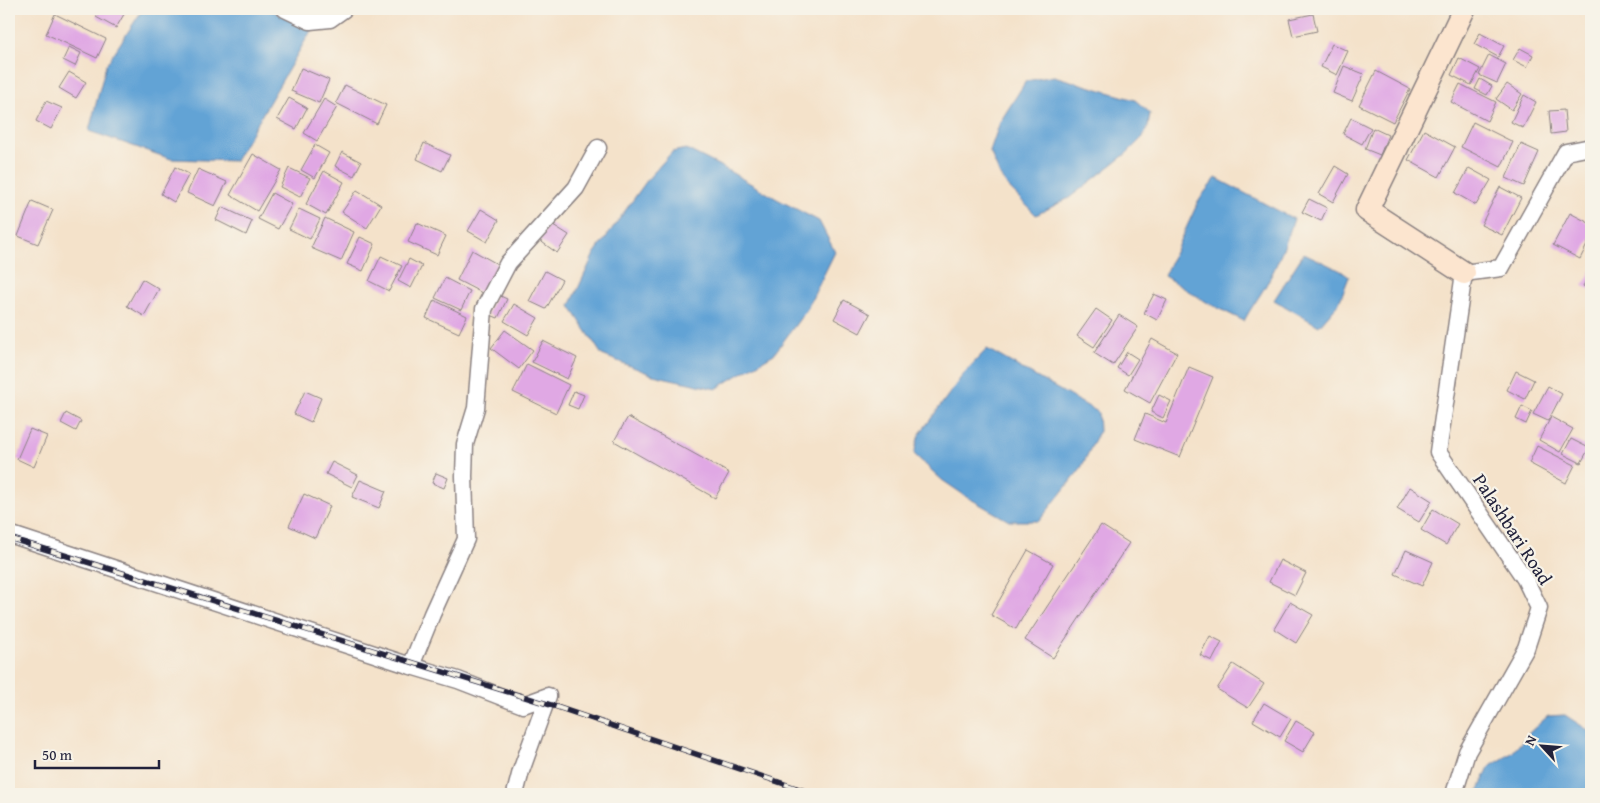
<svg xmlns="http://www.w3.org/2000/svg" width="1600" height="803" font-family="'Gentium Book Plus',serif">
	<rect width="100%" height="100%" fill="#f7f3e8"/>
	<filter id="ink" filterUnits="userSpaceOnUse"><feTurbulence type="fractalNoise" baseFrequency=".02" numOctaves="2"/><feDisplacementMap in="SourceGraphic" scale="10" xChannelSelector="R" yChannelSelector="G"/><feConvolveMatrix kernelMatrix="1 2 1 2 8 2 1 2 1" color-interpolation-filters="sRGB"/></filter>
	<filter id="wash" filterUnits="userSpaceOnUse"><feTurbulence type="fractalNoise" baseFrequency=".0096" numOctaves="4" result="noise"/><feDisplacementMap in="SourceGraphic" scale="20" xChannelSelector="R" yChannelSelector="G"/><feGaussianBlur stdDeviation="1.12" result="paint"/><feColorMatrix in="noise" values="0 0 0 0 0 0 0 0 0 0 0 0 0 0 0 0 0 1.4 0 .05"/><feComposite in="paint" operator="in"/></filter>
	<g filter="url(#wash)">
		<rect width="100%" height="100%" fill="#f4e2ca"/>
		<path fill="#62a3d5" stroke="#426288" d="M143 9H268L312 29 235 161 171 159 89 131 106 65Z
			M1054 76 1135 100 1150 113 1148 126 1143 137 1127 153 1069 198 1036 215 1011 190 1000 176 990 151 1000 122 1026 81Z
			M686 149 722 167 777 199 819 221 835 252 807 309 774 354 735 377 716 389 653 375 602 355 570 306 594 254 648 179 672 152Z
			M1216 178 1294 219C1286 243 1277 266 1265 287 1258 299 1250 309 1244 321L1208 303 1164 276 1200 198Z
			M1304 253 1341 271 1349 277 1339 303 1319 326 1274 300Z
			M987 349 1098 412 1099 431 1081 468 1039 521H1009L967 497 942 480 914 454 919 435 965 372Z
			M1565 715 1591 732V794H1477L1489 767 1512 753 1530 732 1548 716Z"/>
		<g id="blocks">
			<path fill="#e0a8e4" d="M101 9H127L116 28 96 17Z
				M55 14 106 39 97 58 46 34Z
				M1313 14 1317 31 1293 36 1289 19Z
				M1480 33 1504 46 1498 57 1474 44Z
				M1332 44 1348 51 1337 75 1321 67Z
				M69 47 81 53 75 66 63 60Z
				M1520 48 1533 55 1527 67 1513 60Z
				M1489 55 1506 64 1497 83 1479 75Z
				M1459 58 1480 69 1471 85 1451 75Z
				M1344 66 1364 74 1352 101 1333 93Z
				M301 68 329 80 319 103 291 91Z
				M1376 71 1410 89 1393 122 1359 105Z
				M69 72 86 82 76 98 59 88Z
				M1480 79 1492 86 1487 95 1475 89Z
				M1460 84 1496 102 1487 121 1451 102Z
				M1507 84 1522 94 1512 110 1496 99Z
				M345 85 386 105 377 124 336 103Z
				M1524 95 1536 102 1523 128 1511 122Z
				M289 98 307 108 296 129 277 119Z
				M324 99 337 107 317 141 304 133Z
				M46 101 62 108 51 129 36 121Z
				M1564 110 1566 132 1551 134 1549 111Z
				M1351 118 1371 128 1362 144 1343 134Z
				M1473 122 1513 142 1501 167 1461 147Z
				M1373 128 1388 135 1380 155 1365 149Z
				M1424 130 1455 147 1439 177 1408 160Z
				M424 143 450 155 442 171 417 159Z
				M1521 144 1539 152 1524 186 1506 178Z
				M315 145 329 153 315 178 301 170Z
				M342 152 361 162 354 176 335 166Z
				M253 154 281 170 257 211 230 195Z
				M1335 166 1348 174 1333 202 1319 194Z
				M175 167 189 174 174 202 161 194Z
				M289 168 310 178 300 197 280 187Z
				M1469 168 1491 180 1476 205 1455 193Z
				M198 169 227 182 215 206 187 193Z
				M324 171 344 182 326 215 306 204Z
				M1500 187 1521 198 1502 235 1481 225Z
				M357 190 381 205 367 228 342 212Z
				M272 193 292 204 278 229 258 219Z
				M1309 199 1327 208 1321 221 1302 212Z
				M32 201 53 210 38 244 18 236Z
				M222 207 252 221 246 235 216 220Z
				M299 209 320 219 310 239 289 229Z
				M481 209 499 220 487 242 468 231Z
				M1570 213 1591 224V237L1580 259 1553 245Z
				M325 218 354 232 341 261 311 248Z
				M417 223 446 236 437 255 408 242Z
				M550 223 569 235 557 253 539 240Z
				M360 237 375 244 363 271 347 264Z
				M472 250 499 265 484 294 457 280Z
				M381 256 402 266 389 291 369 281Z
				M409 259 422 266 411 288 398 281Z
				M545 271 562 280 546 309 529 301Z
				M1591 271V290L1583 286Z
				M445 278 470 291 461 310 435 298Z
				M142 279 159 289 144 316 127 306Z
				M496 294 507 299 498 318 488 314Z
				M1154 294 1167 300 1157 320 1144 313Z
				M434 300 467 316 459 333 426 318Z
				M844 300 870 314 860 333 834 319Z
				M514 304 538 318 528 335 504 321Z
				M1096 309 1112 320 1094 347 1077 336Z
				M1119 315 1138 327 1113 365 1094 353Z
				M505 330 533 350 519 369 491 348Z
				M1152 339 1177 353 1150 403 1125 389Z
				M543 341 577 358 567 379 532 362Z
				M1127 352 1138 359 1128 375 1117 368Z
				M527 364 569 385 556 413 513 392Z
				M1189 367 1213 377 1180 457 1135 439 1145 414 1166 423Z
				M1516 371 1534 380 1525 399 1507 390Z
				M1548 386 1562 394 1548 421 1533 414Z
				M305 391 321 398 311 422 294 414Z
				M574 391 584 395 578 409 568 405Z
				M1159 395 1171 401 1163 418 1151 412Z
				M1522 406 1532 411 1526 424 1516 419Z
				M66 413 81 421 76 431 61 423Z
				M628 417 729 473 715 498 614 441Z
				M1551 417 1573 429 1560 452 1539 440Z
				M30 429 47 436 34 467 17 459Z
				M1571 439 1589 448 1581 463 1563 454Z
				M1537 446 1575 465 1566 483 1529 463Z
				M332 462 358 475 352 487 326 474Z
				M436 473 448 478 444 488 432 483Z
				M360 480 386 491 379 508 352 497Z
				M1410 487 1432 501 1419 522 1397 509Z
				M304 494 330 506 315 538 289 526Z
				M1433 509 1458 524 1446 545 1421 530Z
				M1101 525 1129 543 1053 658 1025 640Z
				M1028 550 1053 564 1016 629 991 615Z
				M1406 550 1433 562 1422 586 1395 574Z
				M1280 560 1306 573 1295 595 1269 582Z
				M1290 602 1313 615 1296 643 1274 629Z
				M1210 636 1222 642 1212 661 1200 655Z
				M1233 664 1264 684 1248 708 1217 689Z
				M1264 703 1291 719 1280 737 1253 721Z
				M1296 721 1315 732 1303 752 1284 741Z"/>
		</g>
	</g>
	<g filter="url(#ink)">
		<use href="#blocks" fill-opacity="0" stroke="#8b8282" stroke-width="1"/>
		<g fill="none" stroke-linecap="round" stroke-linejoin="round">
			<g stroke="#8b8282" stroke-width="19">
				<path id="street" d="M285 9 310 21 330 19 344 9
					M9 534 411 666 458 680 523 705 548 696
					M411 666 432 614 466 539 464 476 465 444 476 408 484 309 508 263 576 188 598 148
					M515 794 521 771 548 696
					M1454 794 1467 752 1526 648 1539 608 1525 579 1438 452 1464 273 1501 268 1566 152 1591 147"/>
			</g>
			<g stroke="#8b8282" stroke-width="25">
				<path id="secondary" d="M1464 9 1367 210 1464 273"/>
			</g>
			<use href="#street" stroke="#fff" stroke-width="16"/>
			<use href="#secondary" stroke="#fce5cf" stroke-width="22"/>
			<g stroke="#22223b" stroke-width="5.5">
				<path id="rail" d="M9 538 554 706 814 794"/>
			</g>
			<use href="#rail" stroke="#f7f3e8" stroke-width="4" stroke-dasharray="11" stroke-linecap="butt"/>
		</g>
	</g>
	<g text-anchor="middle" stroke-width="4.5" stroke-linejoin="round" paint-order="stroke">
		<g font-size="19" fill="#22223b" stroke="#f7f3e8">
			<text transform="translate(1513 529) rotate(57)" y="7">Palashbari Road</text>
		</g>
	</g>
	<rect width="1600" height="803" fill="none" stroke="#f7f3e8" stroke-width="30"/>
	<g transform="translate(1542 746) rotate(296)" stroke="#f7f3e8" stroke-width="4" paint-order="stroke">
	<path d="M0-4L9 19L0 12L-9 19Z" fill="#22223b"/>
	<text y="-8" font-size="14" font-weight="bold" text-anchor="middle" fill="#22223b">N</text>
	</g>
	<path d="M35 760v8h124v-8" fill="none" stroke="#22223b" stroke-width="2.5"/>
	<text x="42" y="760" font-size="15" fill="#22223b" stroke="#f7f3e8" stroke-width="4" paint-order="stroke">50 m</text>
</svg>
